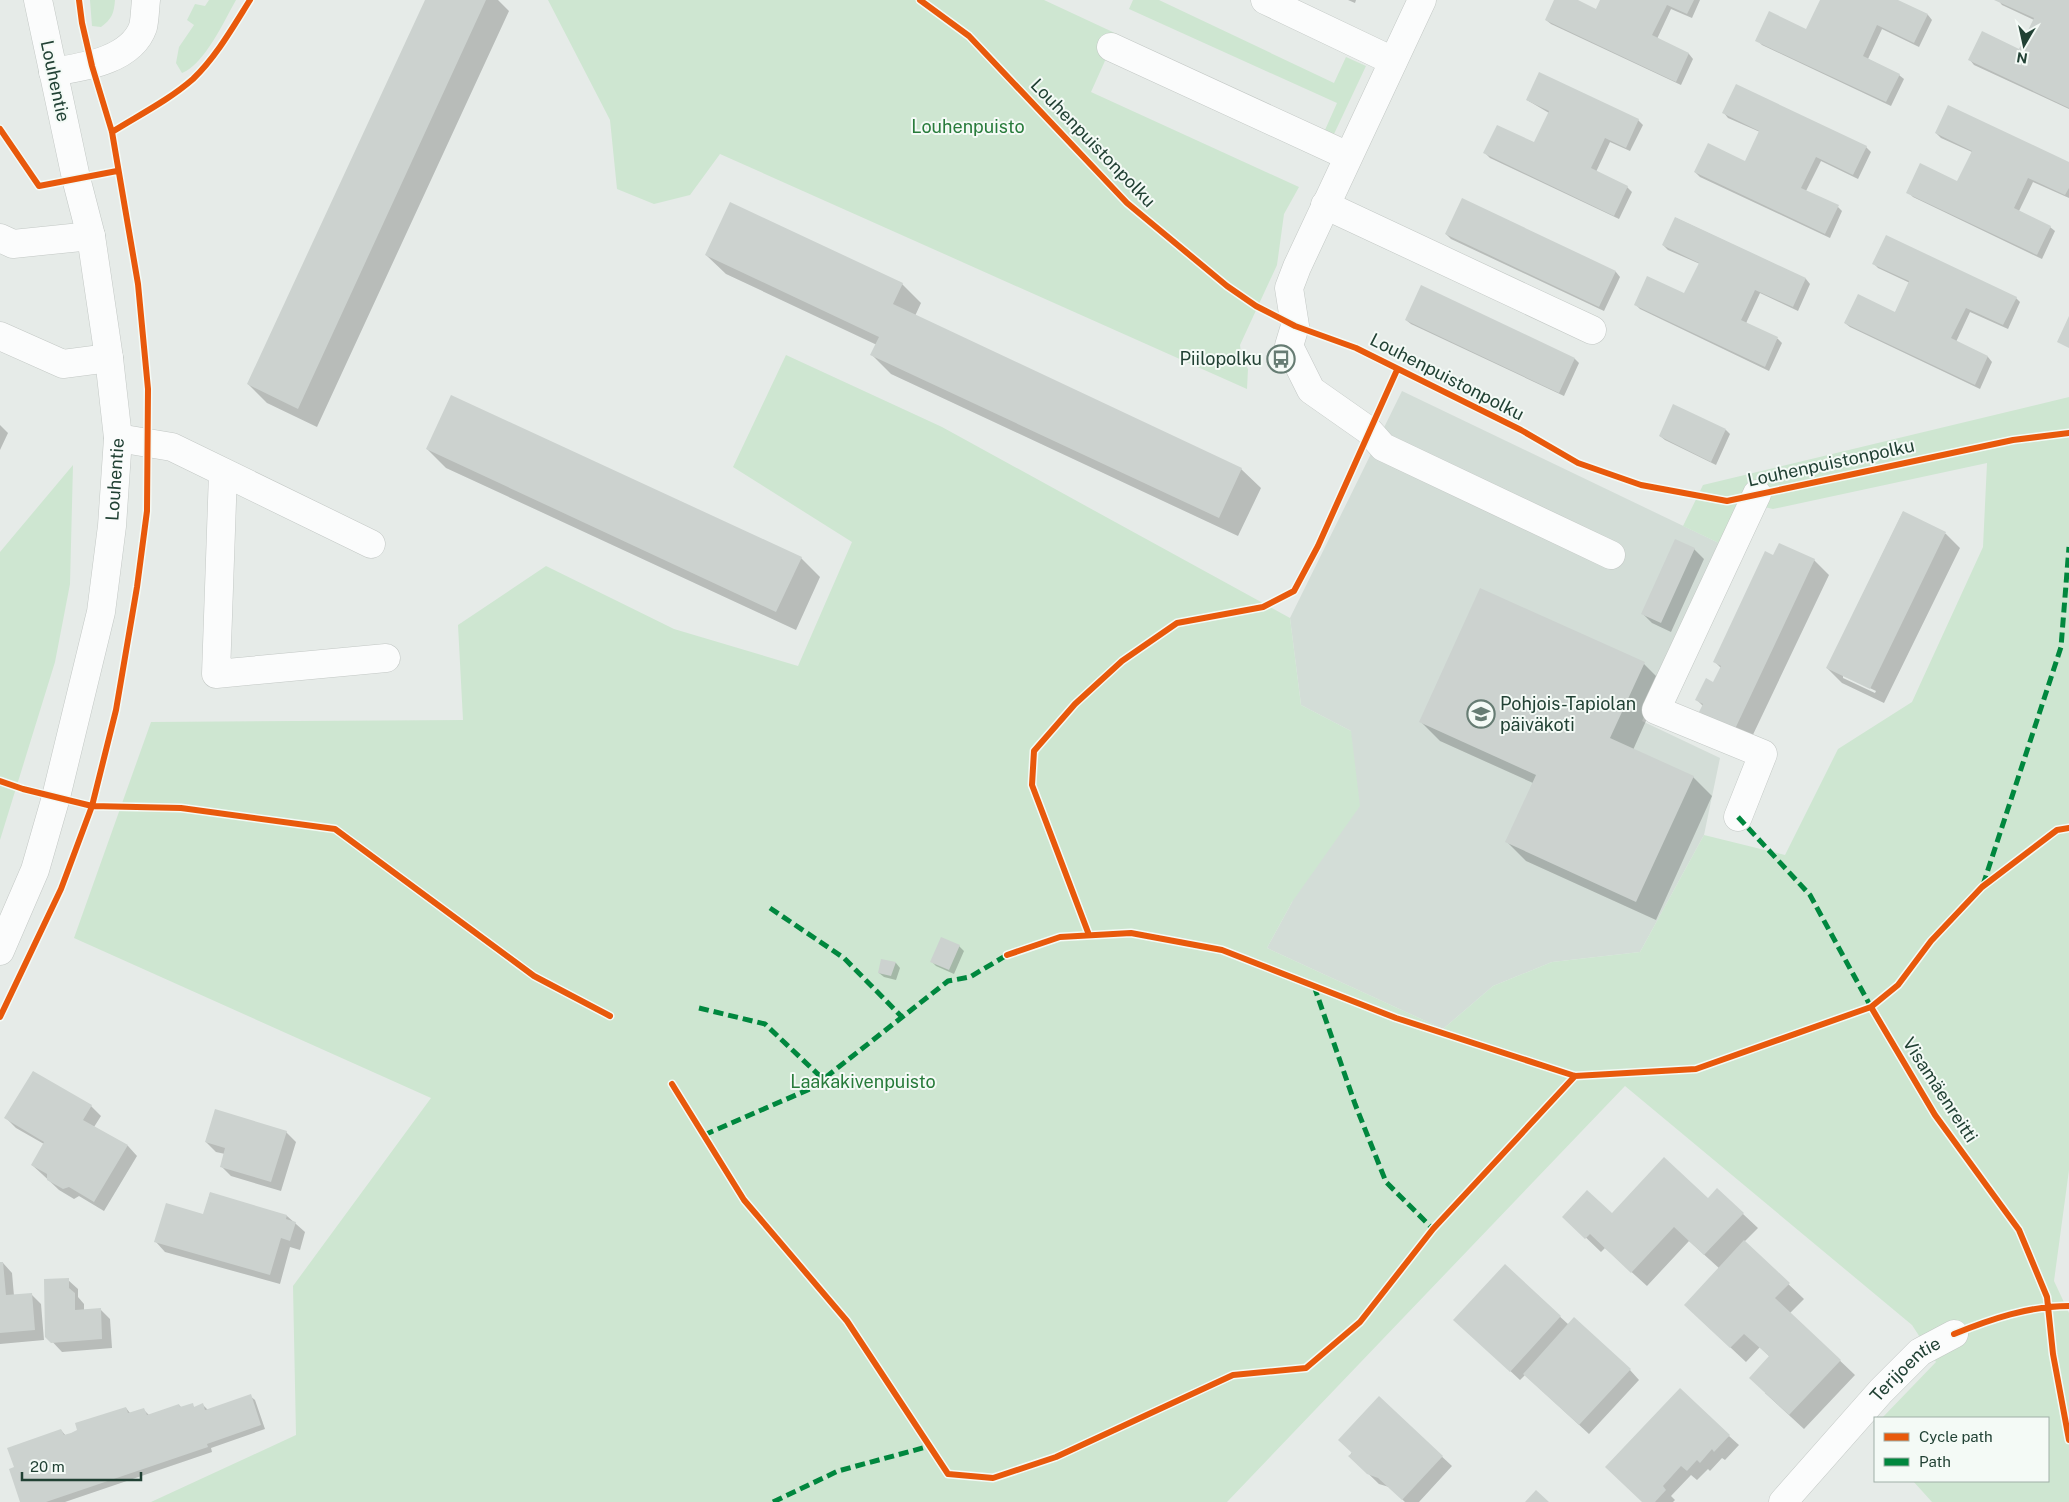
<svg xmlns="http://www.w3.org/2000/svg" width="2069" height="1502" font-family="'Public Sans',sans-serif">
	<rect width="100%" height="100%" fill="#e6ebe8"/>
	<path fill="#d3ddd7" d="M1402 391 1723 545 1642 721 1720 758 1704 835 1640 952 1552 962 1493 986 1443 1029 1267 948 1292 902 1351 731 1301 705 1290 618Z"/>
	<path fill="#cee6d1" d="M90 0H115C114 13 112 19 101 27L92 26Z
		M209 0H236C224 21 205 64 182 73L176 63 179 47 194 25 187 20 195 4 205 6Z
		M548 0H1044L1117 34 1091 92 1299 187 1284 214 1277 265 1240 345 1242 359 1248 369 1247 389 720 154 690 195 654 204 617 189 610 120Z
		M1133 0H1159L1334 83 1346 57 1366 66 1334 134 1325 130 1337 103 1129 9Z
		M786 355 942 427 1290 618 1301 705 1351 731 1360 806 1292 902 1267 948 1443 1029 1493 986 1552 962 1640 952 1704 835 1785 855 1838 749 1912 702 1983 547 1987 463 1773 509 1743 502 1723 545 1683 526 1703 485 2069 397V1170L2054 1281 2069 1313V1502H1932L1913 1481H2048V1418H1882L1936 1362 1912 1325 1625 1086 1227 1502H151L296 1435 293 1286 431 1098 74 938 151 722 463 720 458 625 546 566 674 629 798 666 852 542 733 467Z
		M73 465 70 584 55 662 0 840V552Z"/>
	<path fill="#0003" fill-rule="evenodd" d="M426 0H498L509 11 317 427 267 403 248 384Z
		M1348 0H1356L1355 3Z
		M1556 0H1575L1596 10 1601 0H1700L1692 18 1671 9 1657 39 1689 54 1693 59 1681 85 1551 24 1546 20Z
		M1821 0H1895L1928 15 1932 20 1919 47 1882 29 1868 59 1899 75 1904 79 1891 106 1762 45 1757 40 1807 31Z
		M1998 0 2069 1V109L1974 65 1970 60 2020 51 2034 20 2002 5Z
		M1527 100 1638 120 1643 125 1630 151 1610 142 1596 172 1627 187 1632 192 1619 219 1490 158 1485 153 1535 144 1549 113Z
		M1724 113 1866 147 1871 152 1858 179 1821 161 1806 191 1838 207 1842 211 1830 238 1700 177 1695 172 1745 163 1760 132 1728 118Z
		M1936 133 2069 163V198L2033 182 2019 211 2050 227 2055 231 2042 259 1913 197 1908 192 1958 183 1972 152 1941 138Z
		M1463 200 1616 272 1620 277 1604 311 1451 239 1446 234Z
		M1676 218 1806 279 1810 284 1798 311 1760 293 1747 321 1746 324 1778 339 1782 343 1769 371 1640 309 1635 304 1685 295 1700 264 1668 250 1663 245Z
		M706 255 902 284 921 303 915 316 1241 469 1261 488 1238 536 891 374 872 355 877 345 726 274Z
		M1874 264 2016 298 2020 302 2008 329 1970 312 1956 342 1988 357 1992 362 1980 389 1850 327 1845 323 1895 313 1910 283 1878 268Z
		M1406 320 1575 359 1579 363 1564 396 1411 324Z
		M0 425 8 433 0 450Z
		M1726 430 1730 434 1716 465 1665 440 1660 436Z
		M427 449 801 558 820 577 796 630 446 468Z
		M1903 512 1946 534 1960 548 1884 703 1842 683 1827 668ZM1843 675 1876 691 1875 693 1843 678Z
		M1694 549 1704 559 1671 632 1652 623 1642 613Z
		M1814 560 1829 575 1749 743 1715 726 1701 712 1703 706 1697 700 1714 684 1721 668 1715 662Z
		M1644 664 1663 683 1633 750 1693 777 1712 796 1656 920 1526 861 1507 842 1533 783 1440 741 1421 722Z
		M959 946 964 951 954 974 936 966 932 962Z
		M882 961 896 963 900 968 896 980 884 977 879 973Z
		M33 1072 91 1106 101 1116 94 1127 128 1146 137 1156 104 1211 79 1196 74 1199 59 1190 42 1174 32 1165 44 1144 16 1128 6 1118Z
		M286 1132 296 1142 281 1191 231 1176 221 1166 225 1154 216 1152 206 1142Z
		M210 1193 287 1216 305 1232 300 1250 290 1247 280 1284 165 1252 156 1242 204 1215Z
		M1708 1200 1743 1214 1758 1228 1744 1242 1804 1299 1790 1313 1855 1375 1804 1429 1765 1393 1770 1357 1760 1347 1746 1362 1700 1319 1720 1269 1689 1241 1647 1286 1605 1248 1601 1252 1579 1231 1612 1215Z
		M0 1263H3L12 1273 14 1296 31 1294 41 1304 44 1340 0 1344Z
		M1505 1266 1569 1325 1630 1370 1639 1380 1589 1434 1525 1375 1520 1380 1465 1329Z
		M68 1280 78 1289V1297L84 1304V1311L100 1309 110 1319 112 1348 62 1352 47 1336Z
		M250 1396 255 1400 265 1429 211 1448 212 1452 65 1502H22L16 1468 61 1430 66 1436 126 1408 130 1413 144 1410 149 1415 179 1405 182 1408 192 1405 195 1408 203 1405 208 1410Z
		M1379 1398 1452 1466 1419 1502H1405L1389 1487 1379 1484 1350 1456Z
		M1729 1436 1739 1445 1725 1460 1722 1458 1710 1471 1708 1469 1697 1480 1691 1475 1671 1496 1675 1500 1673 1502H1643L1617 1477Z"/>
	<path fill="#ccd2cf" d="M425 0H486L298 409 247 384Z
		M1554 0H1578L1596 9 1600 0H1694L1687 14 1667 5 1652 35 1689 53 1676 82 1545 20Z
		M1820 0H1898L1928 14 1914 43 1877 25 1863 56 1900 74 1886 102 1755 41 1769 11 1806 29Z
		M1994 0H2069V108L1968 60 1982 31 2019 49 2034 18Z
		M1539 72 1639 119 1626 148 1605 138 1591 168 1628 186 1614 216 1483 153 1497 125 1534 142 1549 111 1526 100Z
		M1736 84 1867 146 1853 175 1816 157 1801 188 1839 205 1825 234 1694 172 1708 143 1745 161 1759 131 1722 113Z
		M1948 105 2069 162V188L2065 195 2028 178 2014 208 2051 226 2037 255 1906 193 1920 163 1957 181 1972 151 1935 133Z
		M1462 198 1616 271 1599 307 1445 234Z
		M730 202 903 283 893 304 1242 468 1219 518 870 355 879 337 705 255Z
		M1675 217 1806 278 1793 307 1755 290 1743 316 1741 320 1778 337 1765 367 1634 305 1647 276 1684 293 1699 263 1662 245Z
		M1886 235 2017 297 2003 325 1966 308 1951 338 1988 356 1975 385 1844 323 1858 294 1895 312 1909 281 1872 264Z
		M1421 285 1575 358 1559 393 1405 320Z
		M2069 316V348L2057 342Z
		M451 395 802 557 776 612 426 449Z
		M1673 404 1726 429 1711 462 1659 436Z
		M1903 511 1946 532 1870 689 1826 668Z
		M1675 539 1695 548 1661 623 1641 614Z
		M1779 543 1815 559 1735 729 1699 712 1703 704 1695 700 1706 678 1713 682 1721 666 1713 662 1765 551 1773 555Z
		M1480 588 1645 662 1610 738 1694 776 1636 902 1505 842 1536 775 1419 722Z
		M941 937 960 945 949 970 930 962Z
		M881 959 896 962 891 976 878 973Z
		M33 1071 92 1105 83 1120 128 1145 94 1202 69 1187 63 1189 47 1180V1174L31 1165 44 1142 4 1118Z
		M215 1109 287 1131 271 1182 220 1167 225 1148 205 1142Z
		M1664 1157 1708 1198 1717 1188 1744 1213 1704 1255 1674 1227 1631 1273 1590 1234 1585 1239 1562 1217 1587 1190 1612 1213Z
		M210 1192 287 1215 286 1219 296 1222 290 1241 281 1238 270 1275 154 1242 166 1203 203 1214Z
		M1744 1240 1790 1283 1775 1298 1841 1360 1789 1415 1749 1378 1769 1356 1744 1334 1730 1348 1684 1305Z
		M0 1262H3L6 1295 32 1293 35 1330 0 1333Z
		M1505 1264 1561 1316 1510 1372 1453 1320Z
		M69 1278V1288L75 1293V1310L101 1308 102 1339 51 1343 45 1337 44 1279Z
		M1574 1317 1631 1369 1579 1425 1523 1374Z
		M1680 1388 1730 1435 1714 1452 1712 1449 1700 1463 1697 1460 1687 1471 1681 1466 1663 1486 1666 1490 1655 1502H1642L1605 1467Z
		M251 1394 261 1425 207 1444 208 1447 46 1502H20L9 1469 14 1467 7 1448 61 1429 64 1435 71 1433 77 1430 75 1423 126 1407 128 1413 144 1408 147 1415 179 1404 180 1407 193 1403 194 1407 203 1403 205 1410Z
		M1379 1396 1443 1456 1402 1500 1378 1478 1367 1474 1348 1456 1352 1453 1338 1440Z
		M1536 1490 1549 1502H1525Z"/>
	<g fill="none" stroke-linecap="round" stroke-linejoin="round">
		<g stroke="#c3c8c5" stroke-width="29">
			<g id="minor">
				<path d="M1265 0 1393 61"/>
				<path d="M1422 0 1297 267 1289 288 1295 326 1289 346 1311 390 1368 430 1383 447 1611 555"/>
				<path d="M1111 47 1348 156"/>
				<path d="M53 72C82 67 131 61 143 27 145 19 145 8 146 0"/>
				<path d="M1325 205 1592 330"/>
				<path d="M0 238 13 244 91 236"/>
				<path d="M0 336 63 364 109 358"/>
				<path d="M118 438 172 447 371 544"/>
				<path d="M223 473 216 674 386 658"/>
				<path d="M1738 817 1763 754 1656 710 1757 494"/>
				<path id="s1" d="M0 951 35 870 56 797 101 612 112 526 118 438 109 358 91 236 76 178 38 0"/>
				<path id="s2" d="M1783 1502 1881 1391 1920 1352 1954 1334"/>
			</g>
		</g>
		<use href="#minor" stroke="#fbfcfc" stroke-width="28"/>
		<path stroke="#00873e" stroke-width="5" stroke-dasharray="10 5" stroke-linecap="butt" d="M1738 817 1810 895 1871 1007
			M1983 885 2061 647 2069 547
			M770 908 844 958 902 1017
			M1314 986 1355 1104 1386 1182 1433 1229
			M699 1008 765 1024 823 1079
			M704 1135 812 1088 948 981 970 977 1007 955
			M773 1502 838 1471 930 1446"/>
		<g stroke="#f4faf6" stroke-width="9">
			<path id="cycleway" d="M920 0 969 36 1127 203 1227 286 1256 306 1295 326 1356 348 1521 430 1578 463 1641 485 1727 501 2013 440 2069 433
				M0 129 39 186 117 171
				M112 132C139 115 169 100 193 79 216 57 233 27 250 0
				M0 781 23 789 92 806 181 808 335 829 534 976 610 1016
				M1089 935 1032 785 1034 751 1075 704 1122 661 1177 623 1263 607 1294 591 1318 546 1397 370
				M1007 955 1060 937 1131 933 1222 950 1396 1018 1575 1076 1696 1069 1871 1007 1898 985 1931 941 1982 887 2057 830 2069 828
				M1871 1007 1935 1115 2019 1230 2047 1297 2053 1354 2069 1440
				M0 1017 61 889 92 806 116 710 137 587 147 511 148 389 138 284 112 132 92 66 82 23 79 0
				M672 1084 744 1200 847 1321 948 1474 993 1478 1056 1457 1233 1375 1306 1368 1360 1322 1433 1229 1575 1076
				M1954 1334C1991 1319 2029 1306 2069 1306"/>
		</g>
		<use href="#cycleway" stroke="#e8590c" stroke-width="6"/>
	</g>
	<defs>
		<g id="bus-ring" transform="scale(1.4375)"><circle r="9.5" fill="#f4faf6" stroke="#667c73" stroke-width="1.5"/><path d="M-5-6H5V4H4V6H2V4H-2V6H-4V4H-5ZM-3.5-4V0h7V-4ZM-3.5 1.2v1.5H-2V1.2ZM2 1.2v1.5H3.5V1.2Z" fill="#667c73"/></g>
		<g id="school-ring" transform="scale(1.4375)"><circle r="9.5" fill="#f4faf6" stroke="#667c73" stroke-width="1.5"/><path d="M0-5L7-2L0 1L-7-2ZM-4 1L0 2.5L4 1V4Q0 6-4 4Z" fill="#667c73"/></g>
	</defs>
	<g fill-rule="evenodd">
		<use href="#bus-ring" x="1281" y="359"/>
		<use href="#school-ring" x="1481" y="714"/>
	</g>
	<g text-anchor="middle" stroke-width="4" stroke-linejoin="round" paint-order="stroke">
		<g font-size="18" fill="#214134" stroke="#f4faf6">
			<text transform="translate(55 81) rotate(78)" y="6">Louhentie</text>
			<text transform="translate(1093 143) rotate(46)" y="6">Louhenpuistonpolku</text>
			<text transform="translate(1447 377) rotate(27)" y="6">Louhenpuistonpolku</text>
			<text transform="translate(1831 463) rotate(-12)" y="6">Louhenpuistonpolku</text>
			<text dy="6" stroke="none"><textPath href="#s1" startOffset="488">Louhentie</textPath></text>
			<text transform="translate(1940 1090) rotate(57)" y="6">Visamäenreitti</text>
			<text dy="6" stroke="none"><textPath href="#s2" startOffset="181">Terijoentie</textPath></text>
		</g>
		<g font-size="18" fill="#287b3b" stroke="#f4faf6">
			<text x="968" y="133">Louhenpuisto</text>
			<text x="863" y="1088">Laakakivenpuisto</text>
		</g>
		<g font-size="18" fill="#214134" stroke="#f4faf6" text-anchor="end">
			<text x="1262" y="365">Piilopolku</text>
			<text x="1500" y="710" text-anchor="start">Pohjois-Tapiolan<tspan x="1500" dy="21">päiväkoti</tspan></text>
		</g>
	</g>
	<rect x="1874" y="1417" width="175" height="65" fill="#f4faf6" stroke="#a0b0a8"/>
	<rect x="1884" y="1433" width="25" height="8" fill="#e8590c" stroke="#a0b0a8"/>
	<text x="1919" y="1442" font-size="15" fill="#214134">Cycle path</text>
	<rect x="1884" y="1458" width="25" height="8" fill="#00873e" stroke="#a0b0a8"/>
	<text x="1919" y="1467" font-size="15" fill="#214134">Path</text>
	<g transform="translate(2024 45) rotate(189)" stroke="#f4faf6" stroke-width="4" paint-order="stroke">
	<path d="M0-4L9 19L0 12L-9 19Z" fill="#214134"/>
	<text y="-8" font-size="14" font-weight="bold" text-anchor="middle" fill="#214134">N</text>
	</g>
	<path d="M22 1472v8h119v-8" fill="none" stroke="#214134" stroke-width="2.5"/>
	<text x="30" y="1472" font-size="15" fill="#214134" stroke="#f4faf6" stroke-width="4" paint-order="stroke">20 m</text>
</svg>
